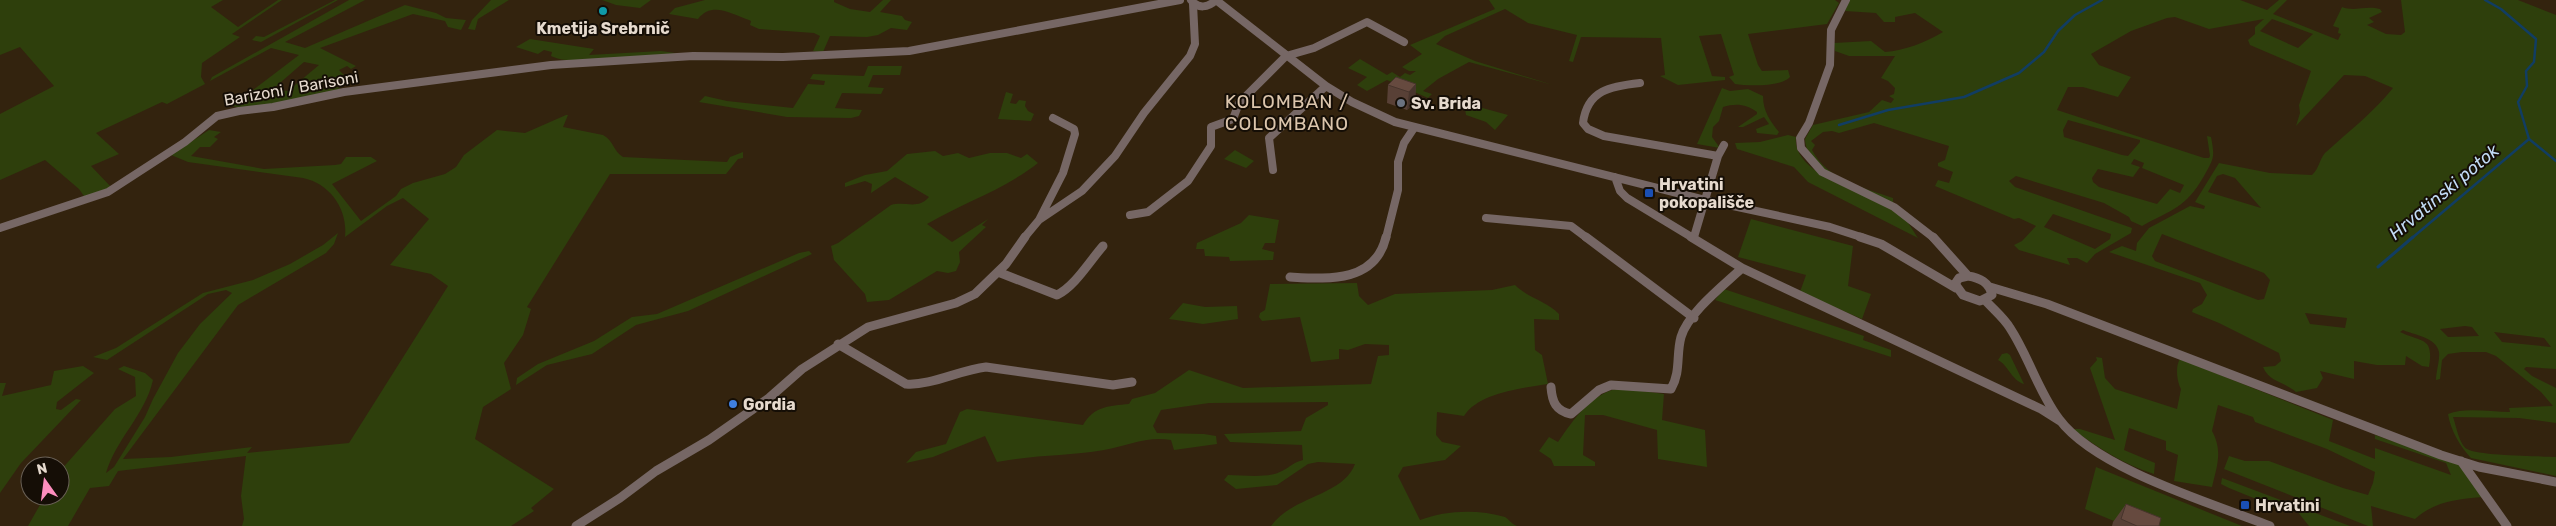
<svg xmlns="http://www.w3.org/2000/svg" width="2556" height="526" font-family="Rubik,sans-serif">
	<rect width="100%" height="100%" fill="#33230e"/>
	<path fill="#2e3f0c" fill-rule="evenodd" d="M0 0H223L211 7 238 27 278 0H282L232 34 240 37 202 63 201 77 205 84 167 104 162 102 96 133 119 154 91 166 112 188 86 199 79 189 45 160 0 180V114L54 86 20 47 0 55Z
		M335 0H338L261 42 252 40 256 36 264 37Z
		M349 0H365L285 42 305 48 405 5 436 13 446 18 466 20 461 30 448 27 445 21 413 14 320 48 356 66 351 69 347 66 339 70 344 75 313 89 317 91C328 87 336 83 345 92L315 99 241 108 232 106 299 55 271 48 210 81 212 77ZM304 62 319 65 288 91 273 89Z
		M491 0H509L478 19 475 30 468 29 472 20Z
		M602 0H651L640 8 616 5Z
		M705 0H834V2L850 9 870 12 883 0H891L880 12 902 16 905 20 912 22 907 30 891 28 878 35 867 37 830 36 823 52 813 51 820 36 814 33 759 29 750 25 751 21 749 20C731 14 712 1 698 19L669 14 675 8Z
		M1489 0H1835L1839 3 1827 24 1748 34 1758 65 1762 71 1788 70 1790 77C1781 87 1748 86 1735 84L1729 77 1734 75 1721 34 1699 36 1712 76 1725 77V80L1678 85 1660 76 1665 75 1661 38 1581 37 1573 62 1569 61 1577 35 1528 23 1505 9 1445 36 1436 44 1475 61 1553 85 1469 62 1438 79 1423 91 1432 94 1428 98 1387 80 1367 91 1357 85 1367 77 1348 68 1360 59 1387 75 1392 72 1400 77 1405 73 1410 75 1416 71H1409L1402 67 1422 54 1410 45 1495 9Z
		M1849 0H2240L2267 10 2279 0H2287L2273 14 2338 40 2341 34 2338 33 2339 28 2333 26 2342 7C2355 12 2366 5 2380 9L2382 12 2369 18 2374 22 2367 25 2386 34 2401 35 2405 32 2401 0H2518L2556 15V369L2526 367 2524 369 2532 376 2556 388V423L2519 418 2453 417C2456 425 2459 444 2467 449 2479 456 2539 456 2556 457V476L2471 458C2461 448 2450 429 2448 414 2465 407 2491 412 2510 412L2509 408 2553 406 2541 392 2496 356 2486 352H2462L2448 354 2442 360 2440 379 2436 380C2436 372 2440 360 2439 352 2436 337 2414 335 2403 330L2400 332C2422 343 2434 336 2429 367L2422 366 2406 356 2405 365H2377L2354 361V379L2320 371 2323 378 2317 388 2296 392C2285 382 2269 382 2263 367L2275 366 2281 361 2279 353 2219 323 2192 312 2193 309 2202 304 2207 295 2200 283 2109 252 2122 246 2136 251 2137 243 2149 228 2190 206 2204 209 2205 206 2195 202 2219 163 2270 173 2312 175C2319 169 2320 158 2325 153 2348 132 2374 112 2393 88L2365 76 2344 75 2296 126 2300 113 2299 105 2311 71 2250 45 2248 40 2255 34V27L2264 19 2209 29 2175 17 2167 18 2131 31 2091 54 2099 65 2131 77 2118 97 2083 87H2068L2057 110 2204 158H2209L2210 156 2207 136 2211 137C2215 158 2214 158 2204 176 2185 209 2172 209 2142 226L2131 221 2129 217 2104 203 2016 176 2009 181 2015 187 2132 228 2131 233 2095 254 2087 263 2077 258H2067L2070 265 2019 250 2014 245 2022 241 2036 226 2019 218 2014 219 1935 186 1938 180 1949 183 1953 172 1938 166V163L1945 160 1949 146 1874 123 1839 133 1832 131 1823 132 1811 141 1815 145 1812 150C1827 180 1865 188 1893 198V203C1867 192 1806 173 1805 139L1813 125 1869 112 1882 100 1891 103 1894 99 1889 96 1894 94 1895 88 1888 81 1881 78 1895 56H1849L1835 51 1834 43 1871 41 1885 52C1904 51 1926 42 1943 32L1915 13 1895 17V22H1884L1876 13 1845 11ZM2272 19 2313 34 2298 48 2260 31ZM2068 120 2140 140V142L2128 156 2122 155 2064 137 2063 130ZM2134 159 2144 163 2142 168 2184 185 2180 193 2170 189 2157 204 2099 187 2093 182 2092 178 2098 169 2133 177 2140 167 2131 164ZM2223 174 2235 178 2261 208 2208 192 2217 176ZM2053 214 2111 234 2110 239 2095 249 2044 227ZM2162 234 2264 273 2270 280 2264 299 2258 300 2155 261 2152 256ZM2305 313 2347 318 2345 328 2310 324ZM2465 326 2472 327 2479 336 2448 337 2440 329ZM2494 332 2544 338 2551 347 2502 342Z
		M530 39 594 49 589 55 661 51 682 54C653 56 574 68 551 56L552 52 544 50 538 54 516 47Z
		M868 66H902L900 75H873L868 87 884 88 881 94 842 93 835 108 862 110 859 116 851 118 787 117 699 102 705 96 727 101 793 108 808 84 824 85 825 81 810 79 813 74 864 76Z
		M1722 88 1730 91 1748 89 1763 96C1763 111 1770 121 1779 132L1777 135 1757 133 1756 129 1769 124 1764 117 1743 127H1738L1757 114V112C1746 104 1736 103 1723 107L1719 121 1713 127 1712 137 1720 148 1697 144Z
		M1006 92 1013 94 1010 103 1016 104 1019 100 1026 101 1025 106 1028 111 1034 114 1031 121 998 119Z
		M1468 104 1508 115 1495 130 1486 122 1466 115 1465 109Z
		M566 115H568L563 127 603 135C613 140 614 152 623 157L727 162 730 157 743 152V158L738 159 726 174H610L527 307 531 309 523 335 504 363 511 389 483 407 475 439 554 489 531 508 534 511 511 526H242L244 519 241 496 246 456 118 471 109 486 90 488 68 526H28L45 496H60V471L115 409 136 396 135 377 118 369 124 366 145 373 153 380C145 415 116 439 106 473L114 467 145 417 153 399 178 353 200 324 232 293 226 290 208 294 107 360 93 357 116 348 203 293 253 280 290 264 323 245 338 233 334 244 326 253 238 305 123 459 171 457 252 447 247 453 349 443 448 286 431 274 390 265 429 219 403 198 387 206 345 237C348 210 331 184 303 178L188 162 171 155 209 130 221 132 214 137 218 139 210 147H200L191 156 264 169 335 165 341 164 346 157H371L377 161 332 184 361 221 396 196 401 189 413 183 445 174 456 167 464 155 497 130 525 133Z
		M1788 135 1796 137C1791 178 1879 195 1902 216 1908 221 1913 231 1918 238L1808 182 1794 167 1737 149 1735 143 1760 142Z
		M1235 150 1254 161 1246 168 1224 159Z
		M935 151 943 156 958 153 969 158 990 153H1007L1021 158 1027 154 1038 163C1002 191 966 201 927 224L952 242 988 219 982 225 986 227 959 252 960 262 956 271 948 273 937 271 889 300 867 302 865 294 834 260 831 246 838 243 891 205C906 201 918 210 929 197L895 177 871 193 872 184 865 181 845 187V183L865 175 887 171 907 154Z
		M1249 215 1279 220 1275 243H1265L1262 249 1274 252 1273 260 1230 261 1229 257 1205 256 1204 249H1196L1197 243 1241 223Z
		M1751 219 1853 246 1848 286 1871 294 1862 319 1800 292 1806 275 1738 257Z
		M809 251 812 254 688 311 636 325 592 354 547 365 516 385 517 378 538 364 594 341 632 317 657 314 799 253Z
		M1357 283 1359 296 1368 305 1395 294 1492 290 1515 285C1528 298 1547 301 1559 314V320L1534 319 1535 350 1542 355 1548 384C1523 388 1478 393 1464 416L1437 412 1436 435 1442 442 1461 446 1445 460 1403 467 1398 476 1420 520C1446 510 1478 509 1505 517 1509 519 1511 524 1517 526H1271C1292 496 1343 496 1355 464L1318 462 1308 464 1277 485 1236 489 1224 480 1228 475C1243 475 1268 479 1282 471 1290 467 1294 462 1303 460L1302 445 1230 442 1224 434 1301 431 1306 418 1328 405V402L1209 403 1161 410 1153 426 1157 433 1204 434 1216 436 1217 444 1174 450 1171 440C1146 436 1128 446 1104 450 1068 456 1032 455 997 462L985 436 933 457 906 463 916 452 946 444 960 412 967 409 1083 425C1094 406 1109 406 1129 404L1132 399 1155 393 1189 370 1243 388 1371 384 1378 356 1389 355V345L1365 344 1348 350 1339 349V359L1311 362 1300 317 1262 321 1259 317 1260 313 1265 310 1270 284Z
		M1724 289 1864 336 1863 340 1891 350V357L1715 300Z
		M1183 303 1205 307 1237 306 1238 319 1203 324 1169 319Z
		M2007 353 2010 355 2024 384C2011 380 2009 366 1998 360L2002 354Z
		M2096 357 2102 358 2105 378 2115 389 2177 409 2181 389C2177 382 2175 366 2180 359L2333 420 2329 441 2375 459V448L2451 475 2446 463 2375 439V435L2461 465 2484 497C2458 499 2435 501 2415 519L2371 506 2373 526H2368L2224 469 2229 456 2245 461H2269L2343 488 2368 495 2373 483 2375 472 2327 449 2255 422 2253 417 2218 405 2212 431C2223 451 2217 466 2212 487L2174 481 2178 455 2166 450V441L2129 428 2124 450 2155 463 2154 474C2123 464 2099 448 2072 429H2080L2115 440 2090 368 2097 360Z
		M83 366 94 373 57 402 56 409 61 410 76 399 81 400 21 463 0 493V383H6L2 396 51 385 54 371Z
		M1621 388 1664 394 1662 420 1705 430 1707 467 1658 459 1657 430 1603 415H1585L1583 455 1595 462V466H1554L1551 459 1539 451 1549 437 1558 442C1574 419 1592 392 1621 388Z
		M2096 467 2242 526H2126L2085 509Z
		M2222 478 2350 526H2309L2297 511 2288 512 2229 488 2221 484Z"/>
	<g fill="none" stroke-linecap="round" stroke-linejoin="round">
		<path stroke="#113d63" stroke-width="2.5" d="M2485 0 2501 9 2536 39 2534 62 2526 71 2527 86 2518 102 2529 139 2556 161
			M1839 125 1888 110 1964 97 2019 73 2044 52 2058 31 2075 15 2102 0
			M2412 238 2529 139"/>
		<path stroke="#113d63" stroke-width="3" d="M2378 267 2413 237"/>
		<path stroke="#766765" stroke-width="8" d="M1191 0C1198 9 1208 8 1216 0
			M1216 0 1326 86 1352 102 1395 122 1705 200 1830 227 1864 238
			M1846 0 1831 30 1830 65 1809 123 1800 138 1801 148 1822 172 1894 207 1934 238
			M1640 83C1611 86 1587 90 1583 123L1588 129 1604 136 1718 156
			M1273 170 1269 138 1326 86
			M1615 177 1620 191 1627 198 1693 238
			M1130 215 1148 212 1188 181 1211 146V127L1233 119 1239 103 1286 56 1314 48 1367 22 1404 42
			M1486 218 1571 226 1587 238
			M1039 220 1063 173 1075 134 1074 129 1053 118
			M0 228 108 192 185 142 217 116 239 111 273 107 344 92 551 65 693 56 783 57 909 51 1180 0
			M1694 237 1718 156 1724 145
			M1024 238 1039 220 1082 191 1115 156 1144 113 1190 56 1195 44 1193 4
			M1386 238 1398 190V162L1404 143 1414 128"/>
		<path stroke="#766765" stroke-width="9" d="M1586 237 1694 318
			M1691 237 1742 268 2041 409 2060 421
			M1860 237 1881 244 1956 288
			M1933 237 1968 276
			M998 272 1057 295C1075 286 1089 262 1103 246
			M1968 276C1980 278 1989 282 1992 295L1980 301 1963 295 1955 284 1959 278Z
			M1290 277C1328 279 1375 283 1386 237
			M1990 287 2047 304 2441 455 2479 467 2556 482
			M1985 300C1993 309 2004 318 2010 328 2029 357 2038 391 2059 419 2096 469 2211 503 2270 526
			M838 344 906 384C930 386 960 370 986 367L1113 385 1132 382
			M1551 387C1552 402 1556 411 1571 414L1599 390 1611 385 1671 389C1681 372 1676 355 1681 337 1688 313 1724 285 1742 268
			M2461 461 2507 526
			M576 526 620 498 656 471 709 440 769 398 802 369 868 327 956 303 975 294 1006 264 1025 237"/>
	</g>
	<path fill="#584036" d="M1416 84 1415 102 1407 110 1387 103 1388 85Z
		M2126 504 2159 526H2112L2113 522Z"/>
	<path fill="#47342c" d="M1416 84 1415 102 1407 110 1409 92Z"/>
	<path fill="#664a3f" stroke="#47342c" d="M1396 77 1416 84 1409 92 1388 85Z
		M2126 504 2161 518 2159 526H2137L2121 519Z"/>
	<circle fill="#0f9aa8" stroke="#150e06" stroke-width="2" cx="603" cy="11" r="5"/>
	<circle fill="#6b7280" stroke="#150e06" stroke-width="2" cx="1401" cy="103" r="5"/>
	<g fill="#1a4fb4" stroke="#150e06" stroke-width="2">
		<rect x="1644" y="188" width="10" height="10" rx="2.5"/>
		<rect x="2240" y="500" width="10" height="10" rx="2.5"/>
	</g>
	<circle fill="#3f7fe0" stroke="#150e06" stroke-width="2" cx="733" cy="404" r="5"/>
	<g text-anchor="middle" stroke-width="4" stroke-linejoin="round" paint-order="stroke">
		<g font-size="16" font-weight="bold" fill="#e6dace" stroke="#150e06" text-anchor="start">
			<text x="603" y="34" text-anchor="middle">Kmetija Srebrnič</text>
			<text x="1411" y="109">Sv. Brida</text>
			<text x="1659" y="190">Hrvatini<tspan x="1659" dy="18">pokopališče</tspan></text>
			<text x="743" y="410">Gordia</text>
			<text x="2255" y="511">Hrvatini</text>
		</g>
		<g font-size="16" fill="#e6dace" stroke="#150e06">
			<text transform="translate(291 88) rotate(-10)" y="6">Barizoni / Barisoni</text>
		</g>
		<g font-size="18" font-style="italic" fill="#c2dbf5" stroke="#150e06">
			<text transform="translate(2444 192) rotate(-40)" y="6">Hrvatinski potok</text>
		</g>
		<g font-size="19" letter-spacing="1" fill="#dbc5ac" stroke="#150e06">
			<text x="1287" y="108">KOLOMBAN /<tspan x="1287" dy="22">COLOMBANO</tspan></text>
		</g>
	</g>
	<g transform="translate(45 481) rotate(346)"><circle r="24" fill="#150e06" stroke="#696056"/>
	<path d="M0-4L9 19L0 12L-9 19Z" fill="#fd8ebe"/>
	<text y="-8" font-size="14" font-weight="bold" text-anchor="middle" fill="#e6dace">N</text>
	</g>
</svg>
